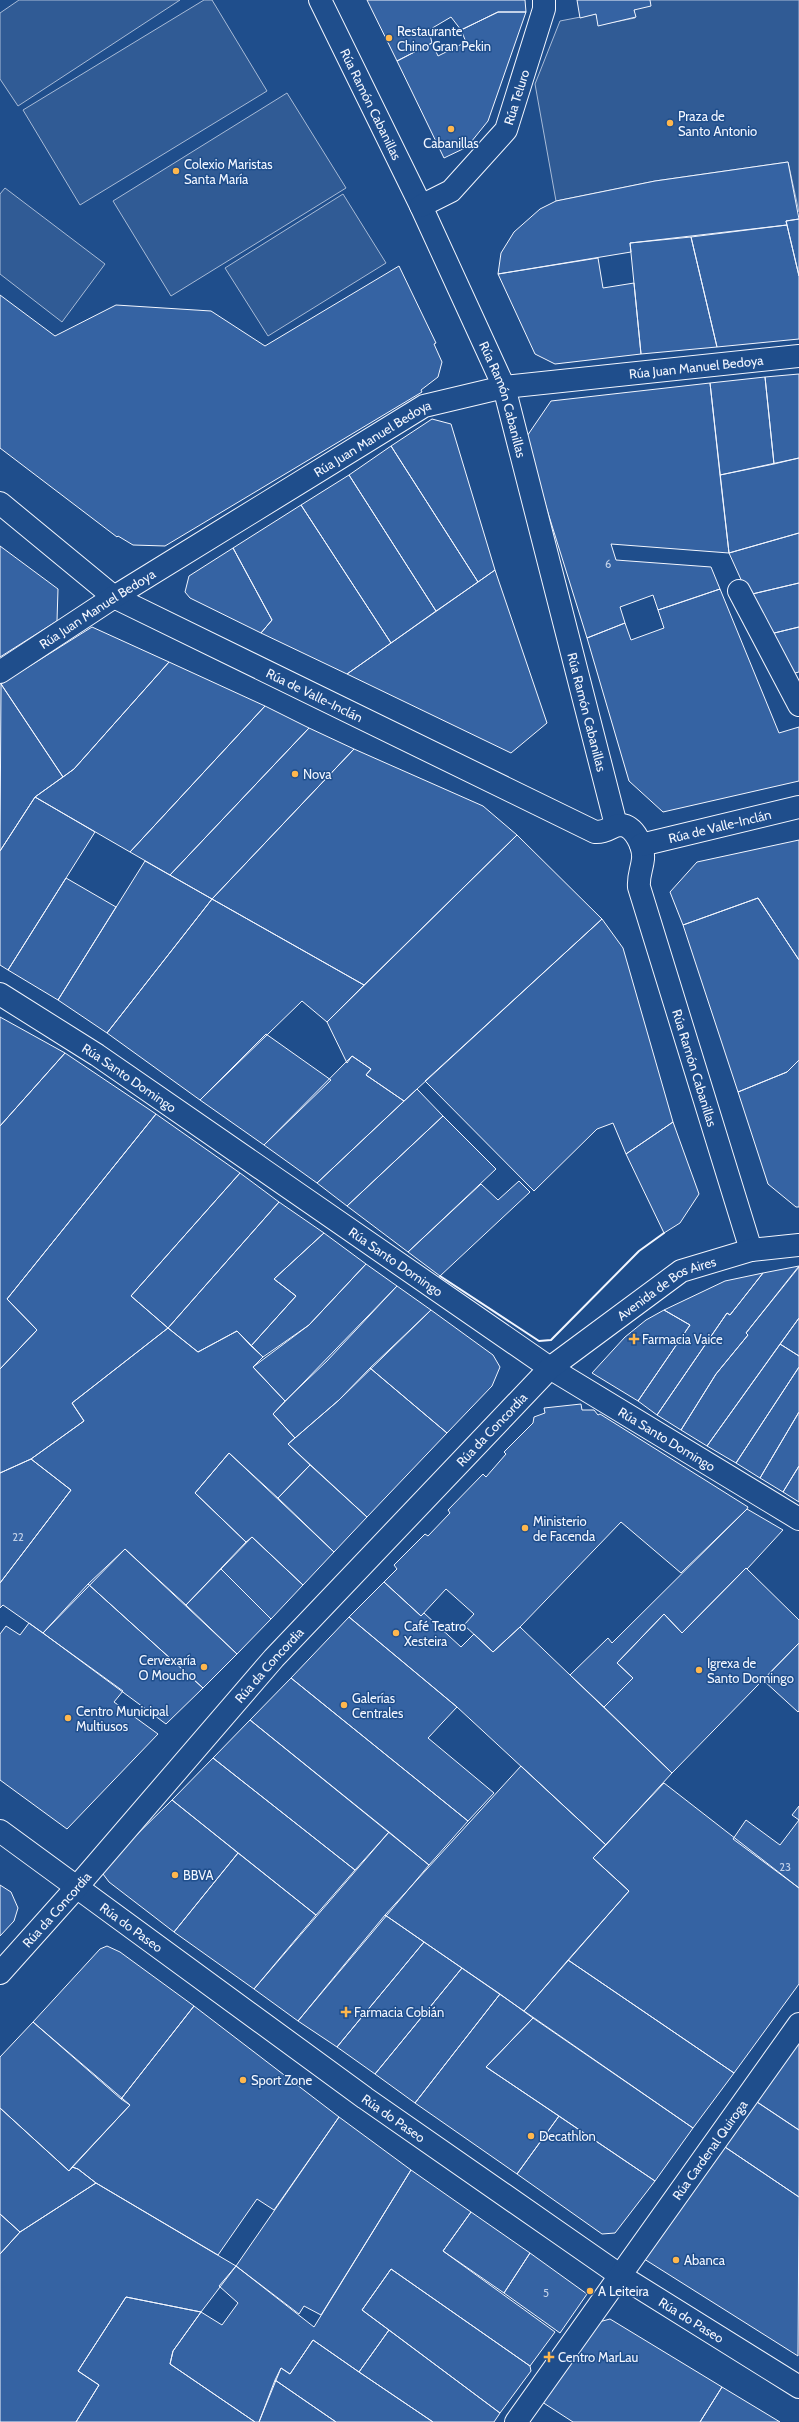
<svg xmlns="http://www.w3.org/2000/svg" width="799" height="2422" font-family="Cabin,sans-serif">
	<rect width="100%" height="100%" fill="#1f4e8c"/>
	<path fill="#305b95" stroke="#a8bbd7" d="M19 0H180L18 106 0 79V13Z
		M204 0H212L267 91 80 205 23 110Z
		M650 0H799V212L788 162 655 181 556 201 535 84 560 21 596 14 599 25 635 18 634 10Z
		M287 93 346 188 171 296 113 201Z
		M5 188 105 264 62 322 0 274V194Z
		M343 194 386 263 268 336 225 268Z"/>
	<path fill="#3563a3" stroke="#f2f6ff" d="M367 0H525L526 12H498L461 30 451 17 429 30 432 43 397 61Z
		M577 0H650L651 6 634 10 636 17 598 26 596 14 580 18Z
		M498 12H526L488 121 467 147 444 158 397 61 432 43 438 56 466 42 461 30Z
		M788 162 799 219 786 221 787 225 630 243 631 252 498 274 501 253 514 232 540 209 556 201 655 181Z
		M799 219V276L786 221Z
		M787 225 799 276V339L717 347 691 237Z
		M691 237 717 347 641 354 630 243Z
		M598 258 603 288 634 283 641 354 555 364 535 354 498 274Z
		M399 266 436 343 434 344 442 362 438 377 421 390 422 392 165 546 133 545 118 536 117 537 0 448V295L55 336 116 305 211 311 265 346Z
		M799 374V458L774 464 765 377Z
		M765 377 774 464 720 475 710 383Z
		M710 383 729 553 611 544 616 560 711 567 720 589 658 610 653 595 620 607 625 623 587 638 525 439 551 401Z
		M432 419 451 424 495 570 478 582 391 446Z
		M391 446 478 582 436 611 349 475Z
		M799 458V533L729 553 720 475Z
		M349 475 436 611 391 643 301 505Z
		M301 505 391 643 347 674 261 633 272 620 233 548Z
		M799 533V583L748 595 729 553Z
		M0 546 58 589 57 621 0 657Z
		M233 548 272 620 261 633 190 598 185 592 189 576Z
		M495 570 547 723 511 753 347 674Z
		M799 583V627L766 635 748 595Z
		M720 589 779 733 799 727V781L663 812 629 781 587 638 625 623 631 640 664 628 658 610Z
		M92 627 169 662 74 769 63 777 1 684Z
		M799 627V672L787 675 766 635Z
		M169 662 265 706 130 852 35 797 74 769Z
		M1 684 63 777 35 797 0 851Z
		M265 706 309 728 170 875 130 852Z
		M309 728 354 749 212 899 170 875Z
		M354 749 483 806 517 835 364 985 212 899Z
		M35 797 95 832 8 970 0 965V851Z
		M517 835 602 919 404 1101 366 1075 371 1069 352 1056 347 1063 327 1022Z
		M799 840V960L758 898 683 925 670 892 697 862Z
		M145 861 212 899 107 1033 58 1000Z
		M66 878 116 907 58 1000 8 970Z
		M758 898 799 960V1060L787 1072 738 1092 683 925Z
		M212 899 364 985 327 1022 302 1001 200 1100 107 1033Z
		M602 919 623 948 673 1122 626 1154 613 1123 597 1129 534 1191 425 1081Z
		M0 1017 65 1053 0 1126Z
		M266 1034 331 1080 264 1145 200 1100Z
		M65 1053 156 1114 7 1299 37 1330 0 1369V1126Z
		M352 1056 371 1069 366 1075 404 1101 317 1183 264 1145Z
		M799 1060V1207H796L768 1184 738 1092 787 1072Z
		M417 1089 443 1116 347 1206 317 1183Z
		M156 1114 240 1173 131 1296 168 1328 72 1403 84 1421 31 1459 0 1473V1369L37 1330 7 1299Z
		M443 1116 496 1169 408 1252 347 1206Z
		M673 1122 699 1194 680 1223 664 1233 626 1154Z
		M240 1173 279 1202 168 1328 131 1296Z
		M519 1181 530 1192 440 1276 408 1252 481 1184 498 1200Z
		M279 1202 324 1233 274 1279 296 1296 251 1346 237 1331 198 1352 168 1328Z
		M324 1233 366 1264 309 1325 263 1357 251 1346 296 1296 274 1279Z
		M366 1264 397 1286 327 1361 285 1401 253 1367 309 1325Z
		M799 1266 746 1333 748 1335 716 1374 681 1430 657 1415 727 1313 730 1315 763 1273Z
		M799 1267V1318L707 1446 681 1430 716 1374 748 1335 746 1333Z
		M763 1273 730 1315 727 1313 657 1415 638 1401 690 1325 664 1310 725 1281Z
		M397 1286 431 1310 339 1400 295 1438 273 1414Z
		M431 1310 493 1355 500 1367 492 1386 447 1433 370 1368Z
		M664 1310 690 1325 638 1401 592 1373 625 1337 646 1320Z
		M799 1318V1356L780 1344Z
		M168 1328 198 1352 237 1331 263 1357 253 1367 285 1401 273 1414 295 1438 288 1444 310 1465 278 1498 229 1453 195 1493 246 1542 186 1605 125 1549 43 1633 3 1605 0 1608V1583L71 1490 31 1459 84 1421 72 1403Z
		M780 1344 799 1356V1367L736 1463 707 1446Z
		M799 1367V1412L760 1478 736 1463Z
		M370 1368 447 1433 367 1517 288 1444 339 1400Z
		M581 1404 582 1410H594L598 1415 600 1414 748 1507 747 1509 681 1573 621 1522 520 1627 493 1652 464 1625 474 1614 446 1589 421 1616 384 1582 397 1569 394 1565 425 1534 428 1536 450 1513 448 1510 483 1474 486 1477 506 1454 504 1452 533 1423 534 1417 545 1413 544 1408Z
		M799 1412V1466L783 1492 760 1478Z
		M229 1453 334 1552 303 1585 252 1537 246 1542 195 1493Z
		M31 1459 71 1490 0 1583V1473Z
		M310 1465 367 1517 334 1552 278 1498Z
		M799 1466V1502L783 1492Z
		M747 1509 783 1530 747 1569 746 1568 682 1633 664 1614 617 1663 633 1678 604 1707 570 1675 608 1638 612 1643Z
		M252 1537 303 1585 271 1619 221 1569Z
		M125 1549 237 1654 203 1688 88 1584Z
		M746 1568 799 1620V1643L672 1773 604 1707 633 1678 617 1663 664 1614 682 1633Z
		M221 1569 271 1619 237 1654 186 1605Z
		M384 1582 421 1616 424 1613 461 1647 474 1634 493 1652 520 1627 672 1773 606 1845 457 1707 349 1617Z
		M88 1584 203 1688 166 1724 43 1633Z
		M349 1617 457 1707 428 1738 494 1793 468 1821 291 1678Z
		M29 1623 123 1691 114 1702 158 1734 67 1829 0 1780V1634L6 1626 20 1635Z
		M799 1643V1711L798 1712 763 1680Z
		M291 1678 468 1821 429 1865 250 1720Z
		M250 1720 389 1832 355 1870 213 1758Z
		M213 1758 355 1870 316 1915 172 1800Z
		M521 1766 606 1845 593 1858 629 1891 524 2011 385 1915Z
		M664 1783 799 1888V1984L734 2073 568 1960 629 1891 593 1858Z
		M172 1800 238 1853 174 1932 109 1882 103 1874 108 1863Z
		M799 1806V1888L733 1839 746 1820 780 1845 799 1820 792 1815Z
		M389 1832 429 1865 298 2021 254 1989Z
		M238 1853 316 1915 254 1989 174 1932Z
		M0 1885 11 1892 18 1908 14 1921 0 1936Z
		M385 1915 424 1942 337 2047 298 2021Z
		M424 1942 462 1968 375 2074 337 2047Z
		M107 1946 120 1952 194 2006 121 2099 33 2022 100 1949Z
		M568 1960 734 2073 693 2128 524 2011Z
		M462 1968 500 1994 415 2103 375 2074Z
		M500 1994 533 2018 486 2067 559 2116 517 2174 415 2103Z
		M194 2006 339 2117 274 2210 257 2199 218 2255 96 2183 78 2169 72 2167 130 2105 121 2099Z
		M533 2018 693 2128 655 2181 486 2067Z
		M33 2022 130 2105 69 2171 0 2108V2057Z
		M799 2039V2130L754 2100Z
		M754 2100 799 2130V2197L722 2145Z
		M0 2108 69 2171 72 2167 78 2169 96 2183 20 2232 0 2214Z
		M559 2116 655 2181 615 2233 602 2234 517 2174Z
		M339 2117 411 2170 321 2315 304 2306 299 2314 236 2266Z
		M722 2145 799 2197 798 2356 641 2257Z
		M411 2170 471 2212 443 2251 555 2332 530 2366 391 2269 362 2310 389 2330 359 2372 313 2340 290 2374 281 2368 259 2422H255L170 2364 173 2351 201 2312 222 2325 238 2303 219 2286 236 2266 314 2327Z
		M96 2183 236 2266 201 2312 126 2297 78 2371 99 2385 76 2422H0V2254L20 2232Z
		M471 2212 530 2253 504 2293 443 2251Z
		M0 2214 20 2232 0 2254Z
		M530 2253 587 2294 560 2333 504 2293Z
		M391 2269 530 2366 531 2371 500 2413 362 2310Z
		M126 2297 201 2312 173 2351 170 2364 255 2422H76L99 2385 78 2371Z
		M610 2319 722 2387 700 2422H573L539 2400 595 2323Z
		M389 2330 500 2413 494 2422H433L359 2372Z
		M313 2340 359 2372 433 2422H336L275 2380 281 2368 290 2374Z
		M275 2380 336 2422H259Z
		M722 2387 780 2422H700Z"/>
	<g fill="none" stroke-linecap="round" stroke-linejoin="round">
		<g stroke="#f2f6ff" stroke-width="24">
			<g id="street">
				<path id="s1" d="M320 0 421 206 504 387 616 825"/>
				<path id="s2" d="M421 206 451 191 506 130 544 9V0"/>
				<path id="s3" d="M0 503 114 597 595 832C608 833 611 825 621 825 635 826 644 847 643 859 642 869 638 876 639 887L751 1250"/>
				<path d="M739 591 799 705"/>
				<path id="s4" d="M0 672 114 597 424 406 504 387 799 356"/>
				<path id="s5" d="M641 845 799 807"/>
				<path id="s6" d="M0 994 97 1055 550 1368 799 1519"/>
				<path id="s7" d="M0 1831 365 2098 552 2228 621 2276 799 2387"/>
				<path id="s8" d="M0 1973 76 1888 274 1658 550 1368 681 1271 751 1250 799 1245"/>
				<path id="s9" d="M516 2422 799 2024"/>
			</g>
		</g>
		<use href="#street" stroke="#1f4e8c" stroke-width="22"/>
		<path stroke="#f2f6ff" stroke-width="2" d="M440 1276 539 1341 551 1340 639 1251 664 1233"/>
	</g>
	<g fill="#ffb74d" stroke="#1f4e8c" stroke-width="1.5">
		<circle cx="389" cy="38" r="4"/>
		<circle cx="670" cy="123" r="4"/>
		<circle cx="451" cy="129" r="4"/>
		<circle cx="176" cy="171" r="4"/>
		<circle cx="295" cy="774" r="4"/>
		<path d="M632 1333h4v4h4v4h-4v4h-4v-4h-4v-4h4z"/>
		<circle cx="525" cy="1528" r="4"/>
		<circle cx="396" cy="1633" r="4"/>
		<circle cx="204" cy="1667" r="4"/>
		<circle cx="699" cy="1670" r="4"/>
		<circle cx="344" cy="1705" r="4"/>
		<circle cx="68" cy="1718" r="4"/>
		<circle cx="175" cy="1875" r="4"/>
		<path d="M344 2006h4v4h4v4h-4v4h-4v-4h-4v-4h4z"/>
		<circle cx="243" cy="2080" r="4"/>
		<circle cx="531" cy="2136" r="4"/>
		<circle cx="676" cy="2260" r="4"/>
		<circle cx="590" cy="2291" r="4"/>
		<path d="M547 2351h4v4h4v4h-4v4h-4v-4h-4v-4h4z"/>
	</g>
	<g text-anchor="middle" stroke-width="3" stroke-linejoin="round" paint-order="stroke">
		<g font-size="11" fill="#c3d1e8">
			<text x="608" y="568">6</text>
			<text x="18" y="1541">22</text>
			<text x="785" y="1871">23</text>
			<text x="546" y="2297">5</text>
		</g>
		<g font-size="13" fill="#f2f6ff" stroke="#1f4e8c" text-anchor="start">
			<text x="397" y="36">Restaurante<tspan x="397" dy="15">Chino Gran Pekin</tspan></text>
			<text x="678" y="121">Praza de<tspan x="678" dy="15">Santo Antonio</tspan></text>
			<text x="451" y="148" text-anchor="middle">Cabanillas</text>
			<text x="184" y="169">Colexio Maristas<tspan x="184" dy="15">Santa María</tspan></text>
			<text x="303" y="779">Nova</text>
			<text x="642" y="1344">Farmacia Vaice</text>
			<text x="533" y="1526">Ministerio<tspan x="533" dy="15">de Facenda</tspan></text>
			<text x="404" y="1631">Café Teatro<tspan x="404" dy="15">Xesteira</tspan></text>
			<text x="196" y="1665" text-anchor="end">Cervexaría<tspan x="196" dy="15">O Moucho</tspan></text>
			<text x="707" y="1668">Igrexa de<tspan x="707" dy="15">Santo Domingo</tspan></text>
			<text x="352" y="1703">Galerías<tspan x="352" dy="15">Centrales</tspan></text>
			<text x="76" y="1716">Centro Municipal<tspan x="76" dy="15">Multiusos</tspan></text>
			<text x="183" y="1880">BBVA</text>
			<text x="354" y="2017">Farmacia Cobián</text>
			<text x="251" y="2085">Sport Zone</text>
			<text x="539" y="2141">Decathlon</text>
			<text x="684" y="2265">Abanca</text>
			<text x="598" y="2296">A Leiteira</text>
			<text x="558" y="2362">Centro MarLau</text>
		</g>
		<g font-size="13" fill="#f2f6ff" stroke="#1f4e8c">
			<text dy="5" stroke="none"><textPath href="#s2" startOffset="150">Rúa Teluro</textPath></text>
			<text dy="5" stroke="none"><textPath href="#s1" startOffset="116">Rúa Ramón Cabanillas</textPath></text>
			<text dy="5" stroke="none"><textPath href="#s4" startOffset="776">Rúa Juan Manuel Bedoya</textPath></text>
			<text dy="5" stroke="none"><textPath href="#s1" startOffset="440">Rúa Ramón Cabanillas</textPath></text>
			<text dy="5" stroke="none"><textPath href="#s4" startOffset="440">Rúa Juan Manuel Bedoya</textPath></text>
			<text dy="5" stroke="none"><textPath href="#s4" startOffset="116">Rúa Juan Manuel Bedoya</textPath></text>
			<text dy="5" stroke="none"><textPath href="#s3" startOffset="371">Rúa de Valle-Inclán</textPath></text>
			<text dy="5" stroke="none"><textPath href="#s1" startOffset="764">Rúa Ramón Cabanillas</textPath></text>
			<text dy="5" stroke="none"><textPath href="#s5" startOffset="81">Rúa de Valle-Inclán</textPath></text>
			<text dy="5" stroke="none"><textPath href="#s3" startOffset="972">Rúa Ramón Cabanillas</textPath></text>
			<text dy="5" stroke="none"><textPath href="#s6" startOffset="154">Rúa Santo Domingo</textPath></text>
			<text dy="5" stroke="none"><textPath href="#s6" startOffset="478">Rúa Santo Domingo</textPath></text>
			<text dy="5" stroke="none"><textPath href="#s8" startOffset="960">Avenida de Bos Aires</textPath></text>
			<text dy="5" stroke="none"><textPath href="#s8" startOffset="733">Rúa da Concordia</textPath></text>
			<text dy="5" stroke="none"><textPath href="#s6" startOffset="802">Rúa Santo Domingo</textPath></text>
			<text dy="5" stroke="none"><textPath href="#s8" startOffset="409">Rúa da Concordia</textPath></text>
			<text dy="5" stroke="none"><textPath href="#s8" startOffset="85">Rúa da Concordia</textPath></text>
			<text dy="5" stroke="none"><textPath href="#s7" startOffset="163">Rúa do Paseo</textPath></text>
			<text dy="5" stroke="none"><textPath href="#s7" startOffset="487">Rúa do Paseo</textPath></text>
			<text dy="5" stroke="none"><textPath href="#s9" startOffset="334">Rúa Cardenal Quiroga</textPath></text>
			<text dy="5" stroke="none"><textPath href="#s7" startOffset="847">Rúa do Paseo</textPath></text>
		</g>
	</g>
</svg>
